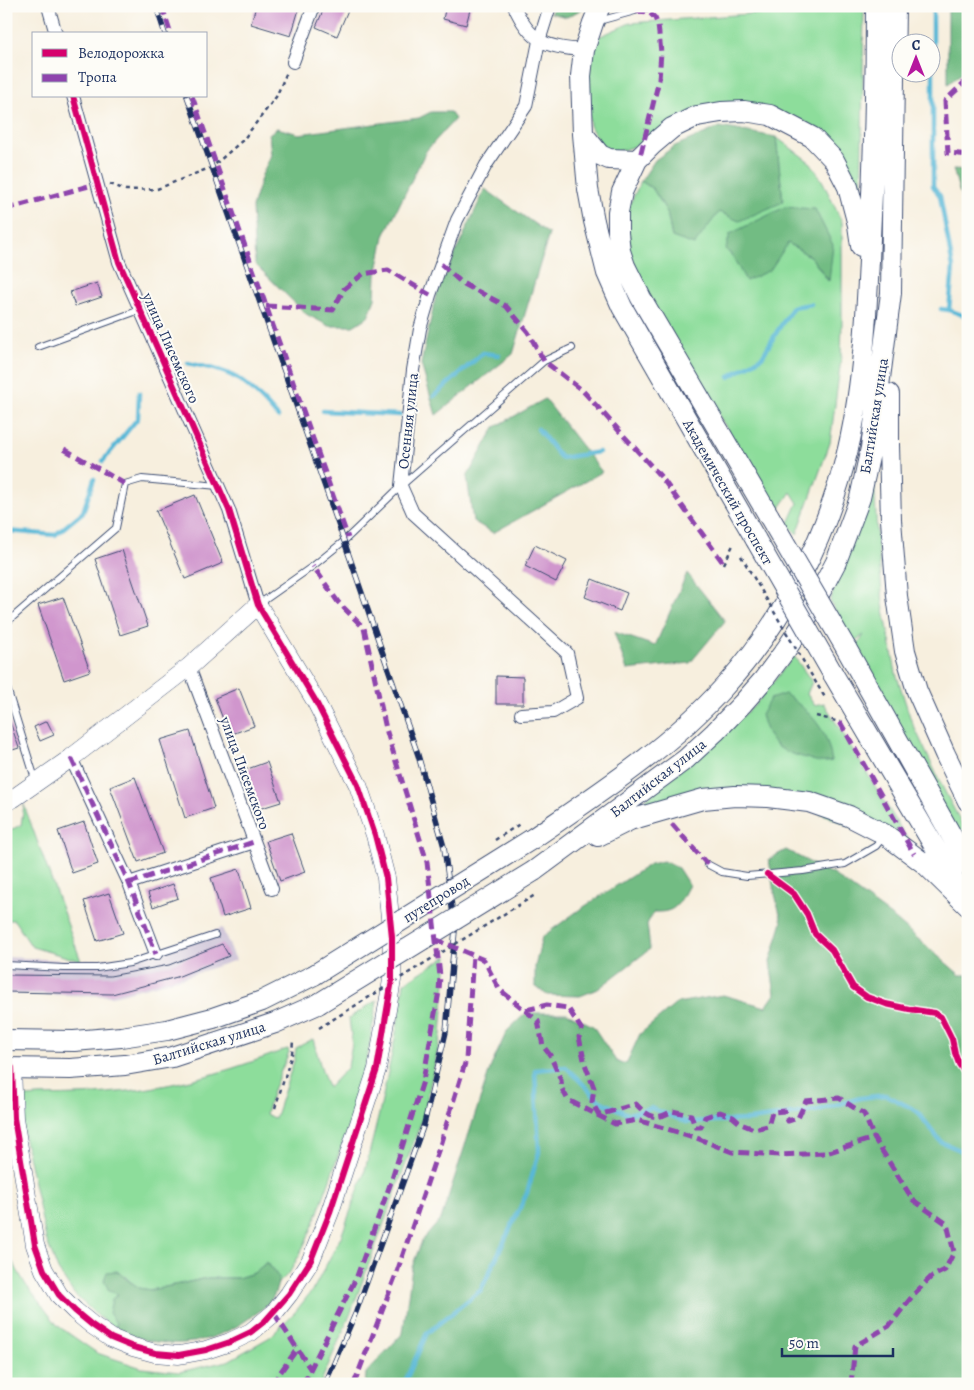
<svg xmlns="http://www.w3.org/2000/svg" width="974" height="1390" font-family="Alegreya,serif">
	<rect width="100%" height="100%" fill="#fdfcf7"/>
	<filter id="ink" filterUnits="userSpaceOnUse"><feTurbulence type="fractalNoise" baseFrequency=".02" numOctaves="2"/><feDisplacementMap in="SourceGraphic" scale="10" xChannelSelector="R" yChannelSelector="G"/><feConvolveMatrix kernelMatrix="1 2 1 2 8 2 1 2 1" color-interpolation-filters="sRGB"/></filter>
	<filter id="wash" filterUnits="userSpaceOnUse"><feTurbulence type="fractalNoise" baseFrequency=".0096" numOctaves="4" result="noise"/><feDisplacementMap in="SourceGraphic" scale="20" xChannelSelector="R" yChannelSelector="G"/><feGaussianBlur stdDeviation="1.12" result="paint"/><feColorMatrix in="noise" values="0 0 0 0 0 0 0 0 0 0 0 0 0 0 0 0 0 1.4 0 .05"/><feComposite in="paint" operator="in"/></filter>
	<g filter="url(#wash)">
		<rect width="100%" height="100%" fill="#f7efde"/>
		<path fill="#cabfd6" d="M222 928 236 960 182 978 113 996 6 994V957L81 961 129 956Z"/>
		<path fill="#8ddd9b" stroke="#54867c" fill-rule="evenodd" d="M793 6H864L861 209 835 150 806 122 749 107 617 152 602 148 590 126 586 88 596 38 630 23 788 11Z
			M776 137 811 163 823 182 842 222V320L841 359 830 443 797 534 788 525 798 503 791 492 777 512 644 291 626 241V212L641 181 653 189 667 212 672 237 719 212 783 202ZM815 209 828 281 811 257 788 243 733 257 726 249Z
			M874 476 877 536 883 604 896 673 911 720 941 784 968 836V853L854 649 864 635 852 643 830 601Z
			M794 656 812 682 807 694 814 705 824 703 920 860 795 801 633 810 710 745 755 705Z
			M24 805 81 961 32 947 14 920H6V832L21 825Z
			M447 956 441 1035 423 1117 350 1315 320 1384H6V1251L26 1285 58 1326 97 1353 142 1368 179 1372 228 1361 270 1337 296 1311 314 1288 341 1237 364 1174 380 1110 395 1039 404 983Z
			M377 1000 368 1054 347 1130 330 1179 314 1223 301 1252 290 1272 277 1285 279 1278 267 1262 254 1273 238 1278H208L151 1290 138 1288C134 1283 129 1282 125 1276L118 1294 116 1329 98 1316 74 1294 58 1270 46 1239 22 1127 26 1097C43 1095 59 1096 76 1095 90 1095 104 1093 118 1092 175 1087 230 1071 284 1050L288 1049 289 1052 273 1090 266 1114 275 1119 294 1061 296 1048 313 1039 320 1064 328 1088 348 1067 352 1043 349 1018Z"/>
		<path fill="#72bc83" stroke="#467670" d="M553 6H583L582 9 567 17 551 13Z
			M948 6H968V68L948 84Z
			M431 112H450L455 119 426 151 384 236 376 276 375 299 368 317 353 326H329L306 314 255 264 252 207 262 175 271 155 269 134 277 128 299 134 419 118Z
			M720 127 776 137 783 202 739 221 719 212 694 245 672 237 667 212 653 189 641 181 655 160 675 146Z
			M953 169 968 170V222Z
			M485 189 549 234 513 354 436 415 421 364 436 295Z
			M785 207 815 209 833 245 829 281 811 257 788 243 770 270 746 281 733 257 726 249 730 234Z
			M545 399 602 472 493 533 473 521 467 477 495 427Z
			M687 573 725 621 690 663 627 670 614 632 655 646Z
			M785 694C801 705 815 717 824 734 828 742 830 752 832 761 821 764 816 761 806 758 777 750 769 745 761 715L770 699Z
			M786 850 834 875 895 919 960 975H968V1378L965 1384H365L366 1373 403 1333 412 1267 422 1241 441 1219 491 1066 507 1031 526 1013H567L593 1026 616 1061 622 1064 627 1062 640 1034 677 1003 723 995 766 1007 775 994 770 962 782 922 773 886 769 859Z
			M663 861 678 868 689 885C679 903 677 913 654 912L647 924 650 949 598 989 580 996 547 995 535 986V967L542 937 579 910 650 864Z
			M267 1262 279 1278C278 1282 277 1288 275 1293 271 1303 260 1311 251 1317 210 1347 162 1352 116 1329V1323L109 1313 112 1299 118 1294 109 1291 104 1280 107 1272 117 1271C121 1274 125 1278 129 1281 133 1284 135 1284 138 1288L151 1290 208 1278H238L254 1273Z"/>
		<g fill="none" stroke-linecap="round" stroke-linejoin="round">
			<path stroke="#58b8d7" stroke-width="4.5" d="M933 6V186L940 196 953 268 949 310
				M941 309 949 310 968 317
				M188 363C206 367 226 370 241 381 255 391 267 404 278 417
				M729 377 762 357 778 330 793 307 811 304
				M434 396 483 353 499 355
				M323 411 400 415
				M538 429 561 458 599 452
				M103 461 138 418 139 393
				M6 531 55 535 83 512 94 479
				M404 1384 427 1333 481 1290 527 1193 539 1152 535 1070 566 1067 600 1101 628 1114 651 1108 686 1122 750 1120 815 1111 860 1098 886 1095 917 1111 941 1142 960 1150 968 1156"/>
		</g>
		<g id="blocks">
			<path fill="#d096cd" d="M256 6H300L291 36 251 24Z
				M325 6H341L348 10 337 36 316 27Z
				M446 6H471L466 25 443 19Z
				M97 283 102 297 75 306 70 292Z
				M195 495 223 563 185 579 156 511Z
				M535 545 567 561 556 582 525 566Z
				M122 550 148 626 120 635 95 559Z
				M592 579 627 593 620 611 585 597Z
				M63 597 90 671 64 680 38 605Z
				M496 676 523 677V704H496Z
				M239 688 254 726 229 735 215 698Z
				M8 716 19 748 6 752V717Z
				M47 721 54 735 40 741 34 727Z
				M190 731 214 808 185 818 160 740Z
				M267 762 281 802 255 810 242 771Z
				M135 777 163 853 138 862 110 787Z
				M84 822 98 864 72 873 58 831Z
				M291 833 305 872 280 881 266 841Z
				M239 869 251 908 223 917 211 878Z
				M173 884 178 898 153 907 148 893Z
				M109 893 123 933 97 941 84 901Z
				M222 944 229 956 177 977 112 994 6 992V975L110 976 169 965Z"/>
		</g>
	</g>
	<g filter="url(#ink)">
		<use href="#blocks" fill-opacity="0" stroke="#3c4c71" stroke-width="1"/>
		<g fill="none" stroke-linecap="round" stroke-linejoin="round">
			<g stroke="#3c4c71" stroke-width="8">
				<path id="lane" d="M599 21 653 6
					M38 347 140 310
					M259 604 313 566 344 541 401 486 544 361 572 348
					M6 623 116 528 125 484 142 479 218 486
					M6 685 36 782
					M707 864 722 872 747 876 803 871 845 864 876 846 883 837
					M6 965 64 968H97L130 963 215 935"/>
			</g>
			<g stroke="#3c4c71" stroke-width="14">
				<path id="street" d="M48 6 56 34
					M514 6C530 42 546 48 584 50
					M293 62 314 6
					M73 96 119 262 229 510 258 605
					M189 667 272 889
					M521 714 553 712 577 698 567 653 413 513 401 486 413 370 420 329 430 295 457 220 486 165 526 106 539 41 550 6
					M71 758 129 883 156 954
					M129 883 254 842"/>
			</g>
			<g stroke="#3c4c71" stroke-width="19">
				<path id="secondary" d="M6 802 14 798 71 758 189 667 258 605 315 700 358 785 375 835 386 878 392 937V980L377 1069 330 1212 311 1260 289 1294 274 1313 251 1332 230 1342 206 1350 179 1355 155 1353 133 1347 111 1338 92 1325 75 1311 59 1295 44 1270 35 1245 14 1118 12 1068"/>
			</g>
			<g stroke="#3c4c71" stroke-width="22">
				<path id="primary" d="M600 6 593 23 584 50 581 76 583 134 588 189 594 221 607 273 622 307 756 540
					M583 134 600 155 609 159 637 160
					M889 394V445L891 520 897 596 905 651 917 691 945 754 968 801
					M769 516 641 298 625 266 620 251 618 233V212L622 192 637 160 653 144 672 128 697 116 721 112 744 111 770 115 812 137 834 160 848 187 858 225 861 246
					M846 648 968 865
					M833 674 959 888
					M598 836 630 820 703 799 735 796 768 797 809 802 849 816 886 835 925 864 968 906
					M532 839C599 793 669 748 724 687 785 620 827 536 848 449 864 380 867 308 870 238 874 161 876 84 876 6
					M534 871 686 759 715 732 743 703 764 679 787 648 806 619 836 562 860 498 871 448 891 293 895 6
					M6 1040 74 1041 121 1037 167 1030 213 1018 262 1001 314 975
					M6 1068 70 1069 125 1065 172 1057 275 1023 318 1004"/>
			</g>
			<path stroke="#3c4c71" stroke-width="2.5" stroke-dasharray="4 4" stroke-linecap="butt" d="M110 184 126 190 157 189 212 167 243 140 276 97 287 72
				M724 564 734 543
				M818 686 826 699
				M816 716 840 722
				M275 1108 292 1054 293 1040"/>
			<use href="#lane" stroke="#fff" stroke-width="6"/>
			<use href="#street" stroke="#fff" stroke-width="12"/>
			<use href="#secondary" stroke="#fff" stroke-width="18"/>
			<use href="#primary" stroke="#fff" stroke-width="20"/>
			<g stroke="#1b2f5e" stroke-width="5.5">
				<path id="rail" d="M156 6 165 34
					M187 96 344 541 418 755 444 847 455 930 446 1032 424 1124 356 1312 325 1384"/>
			</g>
			<use href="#rail" stroke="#fdfcf7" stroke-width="4" stroke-dasharray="11" stroke-linecap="butt"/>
			<g stroke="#3c4c71" stroke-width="22" stroke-linecap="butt">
				<path id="primary-bridge" d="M769 516 846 648
					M756 540 833 674
					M314 975 532 839
					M318 1004 534 871"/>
			</g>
			<path stroke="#3c4c71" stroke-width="2.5" stroke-dasharray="4 4" stroke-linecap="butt" d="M741 556 818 686
				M495 840 521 823
				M319 1028 535 895"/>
			<use href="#primary-bridge" stroke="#fff" stroke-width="20"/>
			<path stroke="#8e44ad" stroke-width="5" stroke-dasharray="10 5" stroke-linecap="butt" d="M162 6 171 34
				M636 11 649 12 655 18 658 25 661 52 659 80 640 157
				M968 79 945 101 948 153 968 155
				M192 96 348 538
				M6 209 96 184
				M441 264 462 283 506 306 528 332 544 361 583 391 662 478 724 564
				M266 306 333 310 344 289 363 274 388 270 430 295
				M64 449 125 484
				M840 722 914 854
				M71 758 129 883 156 954
				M672 824 707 864
				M129 883 254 842
				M435 939 484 960 499 989 538 1021 543 1046 550 1055 561 1080 562 1089 568 1100 615 1124 637 1120 694 1137 732 1152 779 1155 826 1153 874 1138 913 1200 947 1224 954 1252 945 1270 931 1277 914 1294 889 1326 855 1346 851 1384
				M526 1010 547 1005 568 1008 582 1030 579 1037 585 1064 594 1088 592 1102 599 1115 636 1104C648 1117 656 1121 672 1111L691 1115 695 1127H701L705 1117 720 1112 733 1117 741 1124 754 1129 768 1126 772 1112 784 1111 788 1121 798 1118 806 1101 839 1098 864 1114 874 1138
				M274 1313 311 1370
				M272 1384 297 1349
				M303 1384 357 1276 391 1182 423 1081 439 991 440 976 427 862 386 729 364 628 338 602 313 566
				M354 1384 397 1272 441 1142 466 1060 473 955"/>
			<g stroke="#fdfcf7" stroke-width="9">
				<path id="cycleway" d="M767 874 794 894 807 914 815 934 832 950 853 987 867 997 886 1004 909 1009 935 1013 941 1017 952 1039 955 1053 959 1064 968 1077
					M12 1068 14 1118 35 1245 44 1270 59 1295 75 1311 92 1325 111 1338 133 1347 155 1353 179 1355 206 1350 230 1342 251 1332 265 1321 289 1294 311 1260 330 1212 377 1069 392 980V937L386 878 375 835 358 785 315 700 258 605 229 510 119 262 73 96"/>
			</g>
			<use href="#cycleway" stroke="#d6006c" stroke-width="6"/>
		</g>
	</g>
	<g text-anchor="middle" stroke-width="4" stroke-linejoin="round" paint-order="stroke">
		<g font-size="15" fill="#1b2f5e" stroke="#fdfcf7">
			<text transform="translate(171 348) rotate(66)" y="5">улица Писемского</text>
			<text transform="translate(874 416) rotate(-81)" y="5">Балтийская улица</text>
			<text transform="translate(408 421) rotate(-84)" y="5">Осенняя улица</text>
			<text transform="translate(728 492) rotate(60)" y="5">Академический проспект</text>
			<text transform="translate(245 773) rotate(70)" y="5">улица Писемского</text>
			<text transform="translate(658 778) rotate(-38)" y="5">Балтийская улица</text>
			<text transform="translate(436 899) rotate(-32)" y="5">путепровод</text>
			<text transform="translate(209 1043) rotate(-17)" y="5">Балтийская улица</text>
		</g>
	</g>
	<rect width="974" height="1390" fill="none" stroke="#fdfcf7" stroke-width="25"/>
	<rect x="32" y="32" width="175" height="65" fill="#fdfcf7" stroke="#a3aaba"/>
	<rect x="42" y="49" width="25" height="8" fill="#d6006c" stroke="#a3aaba"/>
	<text x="78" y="58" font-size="15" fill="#1b2f5e">Велодорожка</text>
	<rect x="42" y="74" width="25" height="8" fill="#8e44ad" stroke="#a3aaba"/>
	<text x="78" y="82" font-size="15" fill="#1b2f5e">Тропа</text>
	<g transform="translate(916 58)"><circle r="24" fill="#fdfcf7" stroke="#a3aaba"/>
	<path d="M0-4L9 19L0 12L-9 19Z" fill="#b5179e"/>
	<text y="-8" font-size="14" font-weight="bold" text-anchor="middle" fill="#1b2f5e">С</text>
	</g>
	<path d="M782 1348v8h111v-8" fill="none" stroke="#1b2f5e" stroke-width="2.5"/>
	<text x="789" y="1348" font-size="15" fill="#1b2f5e" stroke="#fdfcf7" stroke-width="4" paint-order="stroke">50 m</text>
</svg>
